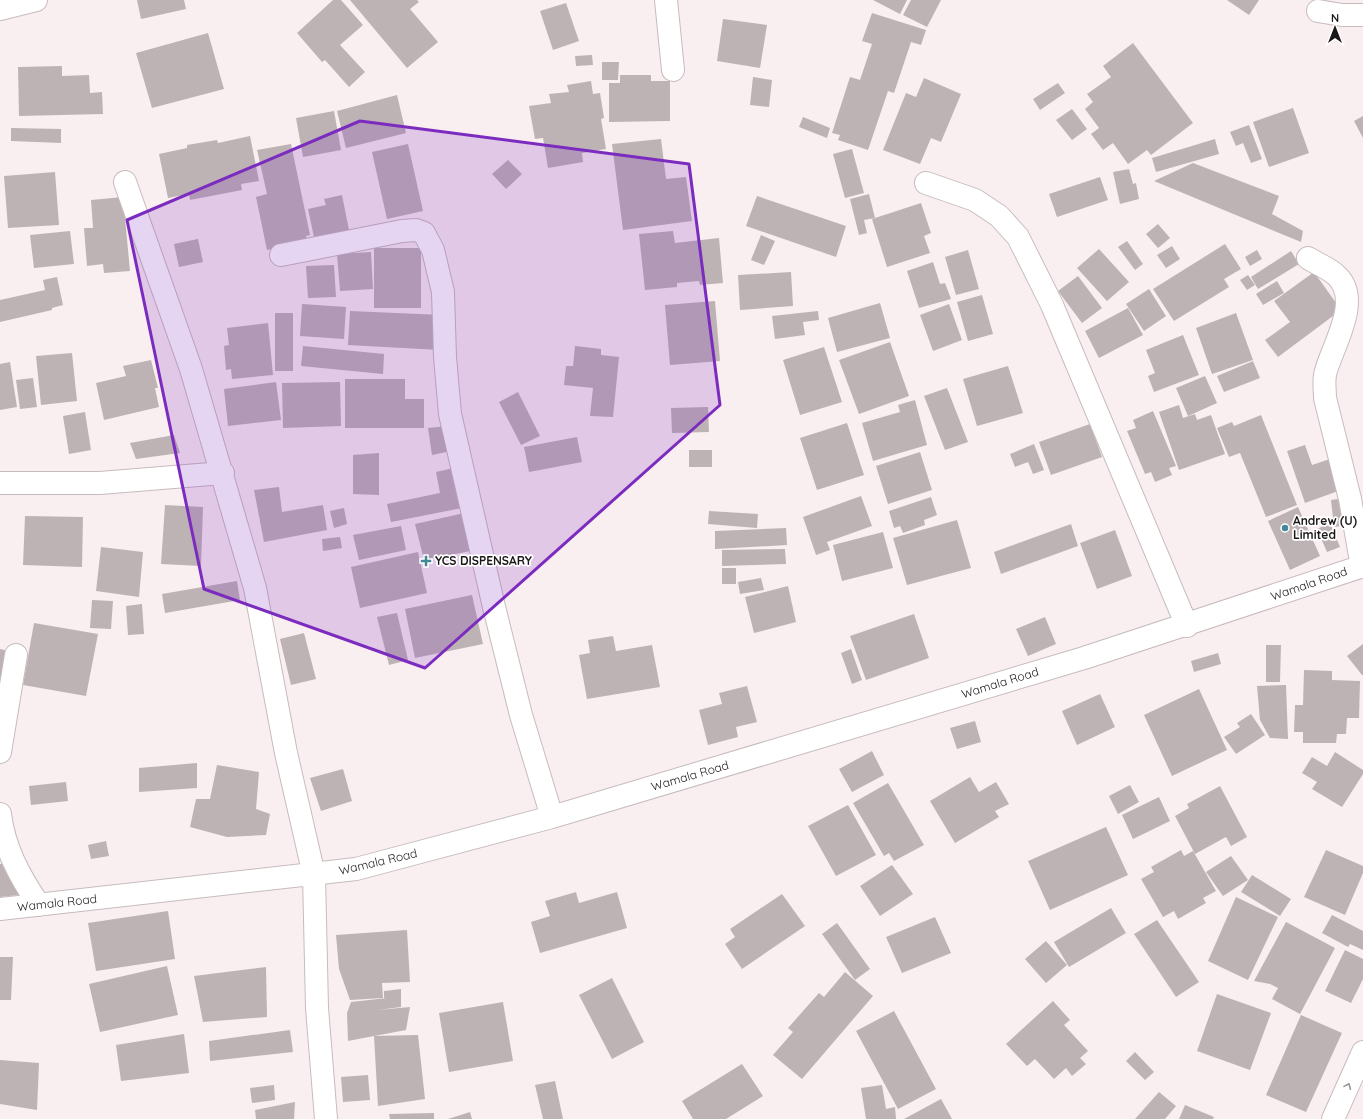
<svg xmlns="http://www.w3.org/2000/svg" width="1363" height="1119" font-family="Quicksand,sans-serif">
	<rect width="100%" height="100%" fill="#faeff0"/>
	<path fill="#bdb3b4" d="M137 0H184L186 9 141 19Z
		M333 0H341L363 25 340 45 365 72 349 87 325 60 322 62 297 33Z
		M350 0H417L419 2 410 9 438 42 407 68Z
		M873 0H907L900 14Z
		M911 0H941L927 27 903 15Z
		M1227 0H1259L1249 15Z
		M566 3 579 41 553 50 540 11Z
		M872 13 926 30 921 45 911 42 894 93 888 91 868 150 838 140 840 135 832 133 850 77 860 80 872 44 862 41Z
		M723 19 767 25 760 68 717 61Z
		M208 33 224 89 152 108 136 53Z
		M1133 43 1193 123 1151 155 1147 150 1128 164 1113 143 1103 150 1091 134 1099 128 1085 109 1093 102 1087 94 1111 77 1103 66Z
		M592 55 593 65 576 66 575 56Z
		M602 62H619L618 80H602Z
		M62 66V76L89 75 90 93 102 92 103 114 19 116 18 67Z
		M620 75H651V81H670V121L609 122V83H620Z
		M753 77 772 80 769 107 750 105Z
		M924 78 961 94 941 142 931 138 920 164 883 150 906 93 916 97Z
		M591 81 593 94 600 93 604 118 601 119 606 149 582 153 583 162 548 168 543 138 535 139 529 106 551 103 549 94 569 92 567 85Z
		M1058 83 1065 93 1040 110 1033 99Z
		M397 95 406 133 346 148 337 111Z
		M1293 108 1309 153 1269 167 1253 122Z
		M1072 109 1087 129 1072 140 1056 120Z
		M334 111 341 150 303 157 296 118Z
		M1363 116V138L1354 121Z
		M803 117 830 128 827 138 799 127Z
		M1249 125 1262 159 1251 163 1243 143 1236 146 1230 132Z
		M11 128 61 129V143L11 141Z
		M250 136 259 181 241 184 242 190 190 200 189 194 168 198 159 154 187 148V145L217 140 218 143Z
		M661 139 666 179 686 177 692 221 623 230 612 144Z
		M1215 139 1219 154 1156 172 1152 158Z
		M291 144 310 235 306 236 307 241 267 250 256 197 267 194 257 150Z
		M408 144 423 211 387 219 372 152Z
		M852 149 864 193 845 198 833 154Z
		M508 160 522 174 506 189 492 174Z
		M1193 163 1279 196 1272 214 1303 231 1301 242 1154 181Z
		M1129 169 1133 184 1136 183 1139 199 1120 204 1113 172Z
		M55 172 59 225 8 228 4 176Z
		M1100 177 1108 200 1057 217 1049 194Z
		M869 194 875 218 864 220 867 233 859 235 850 199Z
		M342 195 350 235 315 242 308 209 326 205 324 199Z
		M757 196 846 226 836 257 746 226Z
		M123 197 130 271 104 273 103 264 87 266 84 228H93L91 200Z
		M921 203 931 233 924 236 930 253 887 267 872 219Z
		M1158 224 1170 238 1158 248 1146 234Z
		M70 231 74 264 34 268 30 235Z
		M673 231 675 243 719 238 723 283 700 285 699 281 677 283V287L645 290 639 234Z
		M761 235 775 241 764 265 751 260Z
		M198 239 203 262 179 267 174 244Z
		M1127 241 1143 264 1135 270 1118 247Z
		M1225 244 1241 269 1224 279 1229 287 1174 321 1153 289Z
		M1172 246 1180 259 1166 268 1157 255Z
		M374 248H421V308H374Z
		M1099 249 1129 282 1107 301 1077 268Z
		M968 250 979 289 956 295 945 257Z
		M1257 250 1262 259 1250 266 1245 257Z
		M1291 251 1299 264 1258 289 1251 277Z
		M371 252 373 289 340 291 337 254Z
		M933 262 940 284 945 283 951 299 919 308 907 271Z
		M334 265 336 297 308 298 306 266Z
		M791 272 793 306 740 310 738 275Z
		M1314 272 1341 310 1278 357 1265 340 1290 322 1274 301Z
		M1248 275 1255 285 1247 290 1240 280Z
		M1078 276 1102 308 1082 323 1058 291Z
		M57 277 63 305 52 308V310L0 322V300L45 290 43 280Z
		M1277 281 1284 293 1263 305 1256 294Z
		M1149 289 1166 316 1144 331 1126 304Z
		M982 295 993 334 968 341 957 302Z
		M715 301 720 361 670 365 665 305Z
		M880 303 890 338 837 352 828 318Z
		M302 304 346 307 344 339 300 336Z
		M949 304 962 340 933 351 920 315Z
		M1128 308 1143 335 1099 358 1085 331Z
		M350 311 442 315 440 350 348 345Z
		M818 311 819 320 803 322 805 335 775 339 772 316Z
		M275 313H293V371H275Z
		M1236 313 1253 360 1212 374 1196 328Z
		M268 323 273 375 232 379 231 369 226 370 224 346 229 345 227 328Z
		M1183 335 1199 375 1154 392 1148 376 1155 373 1146 350Z
		M890 342 909 396 859 414 839 360Z
		M303 346 384 354 383 374 301 366Z
		M575 346 601 349V355L619 357 613 417 590 416 593 388 564 385 566 366H573Z
		M824 347 842 402 800 415 783 360Z
		M72 353 77 401 41 405 36 356Z
		M151 360 158 388H155L159 407 104 420 96 383 126 376 123 366Z
		M1253 361 1260 378 1224 392 1217 376Z
		M10 362 17 407 0 410V364Z
		M1008 366 1023 413 977 426 963 379Z
		M1205 376 1217 403 1188 416 1176 388Z
		M33 378 37 407 20 409 16 380Z
		M345 379H405V399H424V428H345Z
		M276 382 281 420 228 426 224 389Z
		M340 382 341 426 283 428 282 383Z
		M947 388 968 442 945 450 924 396Z
		M518 392 540 436 521 445 499 402Z
		M915 400 927 445 873 461 862 423 900 412 898 405Z
		M1179 405 1183 418 1195 414 1197 420 1211 415 1225 454 1179 470 1159 412Z
		M708 407 709 432 672 433 671 408Z
		M1153 411 1176 466 1169 468 1172 475 1155 482 1151 472 1145 474 1127 431 1136 428 1133 420Z
		M85 412 91 450 69 454 63 416Z
		M1261 415 1297 505 1266 517 1240 453 1229 457 1217 428 1232 422 1234 426Z
		M847 423 864 475 817 490 800 438Z
		M1090 424 1102 457 1051 475 1039 442Z
		M447 426 451 451 432 455 428 428Z
		M174 435 180 453 136 459 130 443Z
		M577 437 582 462 529 472 524 447Z
		M1034 444 1044 470 1033 474 1028 462 1015 467 1010 454Z
		M1305 445 1312 465 1330 459 1341 490 1305 503 1287 451Z
		M689 450H712V467H689Z
		M920 452 932 490 888 504 876 466Z
		M379 453V495L353 494V455Z
		M458 467 467 507 391 522 387 504 440 493 436 472Z
		M279 487 282 512 323 505 327 530 264 542 254 490Z
		M861 496 872 526 827 542 830 550 816 555 803 517Z
		M931 497 937 515 924 520 925 525 903 533 900 526 894 528 889 511Z
		M1345 498 1349 525 1334 527 1331 500Z
		M165 505 203 507 201 566 161 564Z
		M1298 507 1320 556 1290 570 1268 521Z
		M344 508 347 524 334 528 330 511Z
		M709 511 758 514 757 528 708 524Z
		M469 512 481 549 424 560 415 524Z
		M25 516 83 517 82 567 23 565Z
		M957 520 971 568 907 585 893 538Z
		M1330 523 1340 547 1327 552 1317 529Z
		M1071 524 1078 546 1001 574 994 552Z
		M401 526 406 550 359 560 353 535Z
		M786 528 787 545 715 549V531Z
		M1115 530 1132 576 1097 589 1080 543Z
		M883 532 893 568 842 581 833 545Z
		M340 537 342 548 323 551 322 539Z
		M101 547 143 552 139 597 96 591Z
		M785 549 786 564 722 566V550Z
		M418 552 427 593 360 608 351 567Z
		M722 568H736V584H722Z
		M761 578 764 590 740 594 738 582Z
		M237 581 240 600 165 613 162 594Z
		M788 586 796 622 754 633 745 597Z
		M472 595 483 644 415 658 405 609Z
		M92 600 113 601 111 629 90 628Z
		M142 604 144 634 128 635 126 606Z
		M397 613 408 660 389 665 377 617Z
		M914 614 929 658 866 680 850 636Z
		M1045 617 1056 644 1028 656 1016 629Z
		M34 623 98 634 86 696 23 685Z
		M304 633 316 679 291 685 280 639Z
		M613 636 616 651 652 645 660 687 587 699 579 655 590 653 588 640Z
		M1363 644V675H1362L1347 656Z
		M1266 645H1281L1280 682H1266Z
		M0 649 13 652 0 700Z
		M851 649 862 680 852 684 841 653Z
		M1218 653 1221 664 1194 672 1191 661Z
		M1304 670 1332 671V680L1360 681 1359 718H1347L1346 734H1337L1336 743H1303V732H1294L1295 705H1303Z
		M1286 685 1288 739 1270 738 1260 720 1257 686Z
		M747 686 757 722 736 727 738 737 708 745 699 710 722 704 719 693Z
		M1199 689 1227 750 1172 776 1144 715Z
		M1100 694 1115 727 1077 745 1062 711Z
		M1251 714 1265 735 1236 754 1224 737 1240 727 1237 723Z
		M975 721 981 742 957 749 950 728Z
		M872 751 884 775 852 792 839 769Z
		M1335 752 1363 770V774L1342 807 1312 789 1317 782 1302 773 1312 757 1327 766Z
		M197 763V788L139 792V768Z
		M217 765 259 772 256 809 270 814 266 835 227 837 190 827 196 799H210Z
		M343 769 352 801 321 811 310 778Z
		M970 777 979 792 996 782 1009 804 995 811 999 817 955 843 930 801Z
		M66 782 68 801 31 805 29 786Z
		M888 783 924 845 894 861 889 853 884 856 853 803Z
		M1130 785 1139 802 1118 814 1109 796Z
		M1220 786 1247 837 1231 846 1226 837 1195 854 1175 816 1189 808 1187 804Z
		M1159 797 1170 821 1133 839 1122 815Z
		M848 805 876 855 836 876 808 826Z
		M1106 827 1128 875 1050 910 1028 861Z
		M106 841 109 856 91 859 88 845Z
		M1181 850 1184 856 1193 851 1216 891 1203 898 1206 903 1178 919 1174 911 1163 917 1141 879 1154 872 1151 867Z
		M1326 850 1363 866V873L1345 915 1304 897Z
		M1231 856 1248 880 1223 896 1206 872Z
		M14 862 18 895 0 897V864Z
		M892 865 913 894 880 916 860 886Z
		M1252 875 1291 899 1280 916 1241 892Z
		M576 892 579 903 617 892 627 928 540 953 531 922 550 916 545 901Z
		M782 894 805 926 742 969 725 944 735 937 730 929Z
		M1236 897 1278 917 1248 980 1208 961Z
		M1111 908 1126 933 1069 967 1054 942Z
		M168 911 175 959 96 971 88 923Z
		M1332 915 1363 931V950L1350 944 1348 947 1322 933Z
		M935 917 951 953 902 973 886 937Z
		M1157 920 1199 982 1176 997 1134 934Z
		M1286 922 1335 948 1300 1014 1272 999 1278 988 1270 984 1254 981Z
		M837 923 870 969 855 980 822 934Z
		M407 930 410 982 382 983 383 998 350 1000 339 969 336 935Z
		M1046 941 1067 965 1046 983 1025 959Z
		M1345 950 1363 959V979L1351 1003 1325 991Z
		M0 957H13L11 1000H0Z
		M167 966 178 1015 100 1032 89 984Z
		M266 967 267 1017 203 1022 194 976Z
		M845 972 873 996 802 1079 773 1055 793 1032 788 1028 819 993 824 997Z
		M612 978 644 1042 612 1059 579 995Z
		M401 989V1007L378 1010 410 1007 406 1030 374 1036 418 1035 425 1099 378 1106 374 1036 348 1041 347 1013 351 1002 387 998H384V991Z
		M1217 994 1271 1013 1250 1070 1197 1051Z
		M1053 1001 1070 1020 1064 1025 1088 1051 1080 1058 1086 1064 1072 1076 1066 1068 1054 1079 1035 1059 1027 1066 1006 1044Z
		M503 1002 513 1061 449 1072 439 1013Z
		M894 1011 936 1089 898 1109 856 1031Z
		M1301 1015 1342 1033 1306 1112 1266 1095Z
		M290 1030 293 1052 210 1061 209 1041Z
		M184 1034 189 1073 121 1081 116 1045Z
		M1135 1052 1154 1072 1145 1080 1126 1061Z
		M0 1060 39 1063 37 1110 0 1104Z
		M742 1064 763 1096 726 1119H693L682 1101Z
		M368 1075 370 1100 343 1102 341 1077Z
		M555 1081 563 1119H543L535 1085Z
		M274 1085 275 1100 252 1103 250 1088Z
		M882 1085 886 1109 895 1107 896 1119H866L861 1088Z
		M1159 1092 1176 1106 1165 1119H1135Z
		M941 1099 952 1119H904Z
		M295 1102 294 1119H256L255 1110Z
		M1185 1105 1214 1117 1213 1119H1179Z
		M470 1112 472 1119H448Z
		M434 1113V1119H390L389 1114Z"/>
	<g fill="none" stroke-linecap="round" stroke-linejoin="round">
		<g stroke="#c7bcbd" stroke-width="24">
			<path id="minor" d="M666 0 673 70
				M0 9 36 0
				M1318 11 1342 15H1363
				M125 182 191 369 255 588 286 753 314 875 317 1008 326 1119
				M926 183 975 200 999 216 1018 237 1052 305 1187 626
				M281 255 402 231 416 230 424 233 433 250 443 292 445 357 450 414 494 607 521 715 552 817
				M1308 258C1317 264 1329 268 1337 276 1362 300 1333 345 1326 371 1323 379 1325 389 1325 398L1350 499 1362 567
				M0 483H100L223 473
				M0 752 16 655
				M0 814C4 848 20 877 39 905
				M0 909 356 869 552 817 1084 658 1363 566"/>
		</g>
		<g stroke="#c7bcbd" stroke-width="24">
			<path id="major" d="M1333 1119 1363 1052"/>
		</g>
		<use href="#minor" stroke="#fff" stroke-width="22"/>
		<use href="#major" stroke="#fff" stroke-width="22"/>
	</g>
	<defs><path id="oneway-chevron" d="M-2-3.5L2.5 0L-2 3.5" fill="none" stroke-width="1.6" stroke-linecap="round" stroke-linejoin="round"/></defs>
	<use stroke="#989797" href="#oneway-chevron" transform="translate(1348 1086) rotate(-66)"/>
	<path fill="#7b2cbf" fill-opacity="0.2" stroke="#7b2cbf" stroke-width="3" stroke-linejoin="round" d="M360 121 689 164 720 405 425 668 204 589 127 220Z"/>
	<g fill="#448797" stroke="#fff" stroke-width="1.5">
		<circle cx="1285" cy="528" r="4"/>
		<path d="M424 555h4v4h4v4h-4v4h-4v-4h-4v-4h4z"/>
	</g>
	<g text-anchor="middle" stroke-width="3.5" stroke-linejoin="round" paint-order="stroke">
		<g font-size="12" font-weight="bold" fill="#1b1718" stroke="#fff" text-anchor="start">
			<text x="1293" y="525">Andrew (U)<tspan x="1293" dy="14">Limited</tspan></text>
			<text x="435" y="565">YCS DISPENSARY</text>
		</g>
		<g font-size="12" fill="#1b1718" stroke="#fff">
			<text transform="translate(1309 584) rotate(-19)" y="4">Wamala Road</text>
			<text transform="translate(1000 683) rotate(-17)" y="4">Wamala Road</text>
			<text transform="translate(690 776) rotate(-16)" y="4">Wamala Road</text>
			<text transform="translate(378 862) rotate(-13)" y="4">Wamala Road</text>
			<text transform="translate(57 903) rotate(-6)" y="4">Wamala Road</text>
		</g>
	</g>
	<g transform="translate(1335 28)" stroke="#ffffff" stroke-width="3" paint-order="stroke">
	<path d="M0-3L7 15L0 10L-7 15Z" fill="#1b1718"/>
	<text y="-6" font-size="11" font-weight="bold" text-anchor="middle" fill="#1b1718">N</text>
	</g>
</svg>
